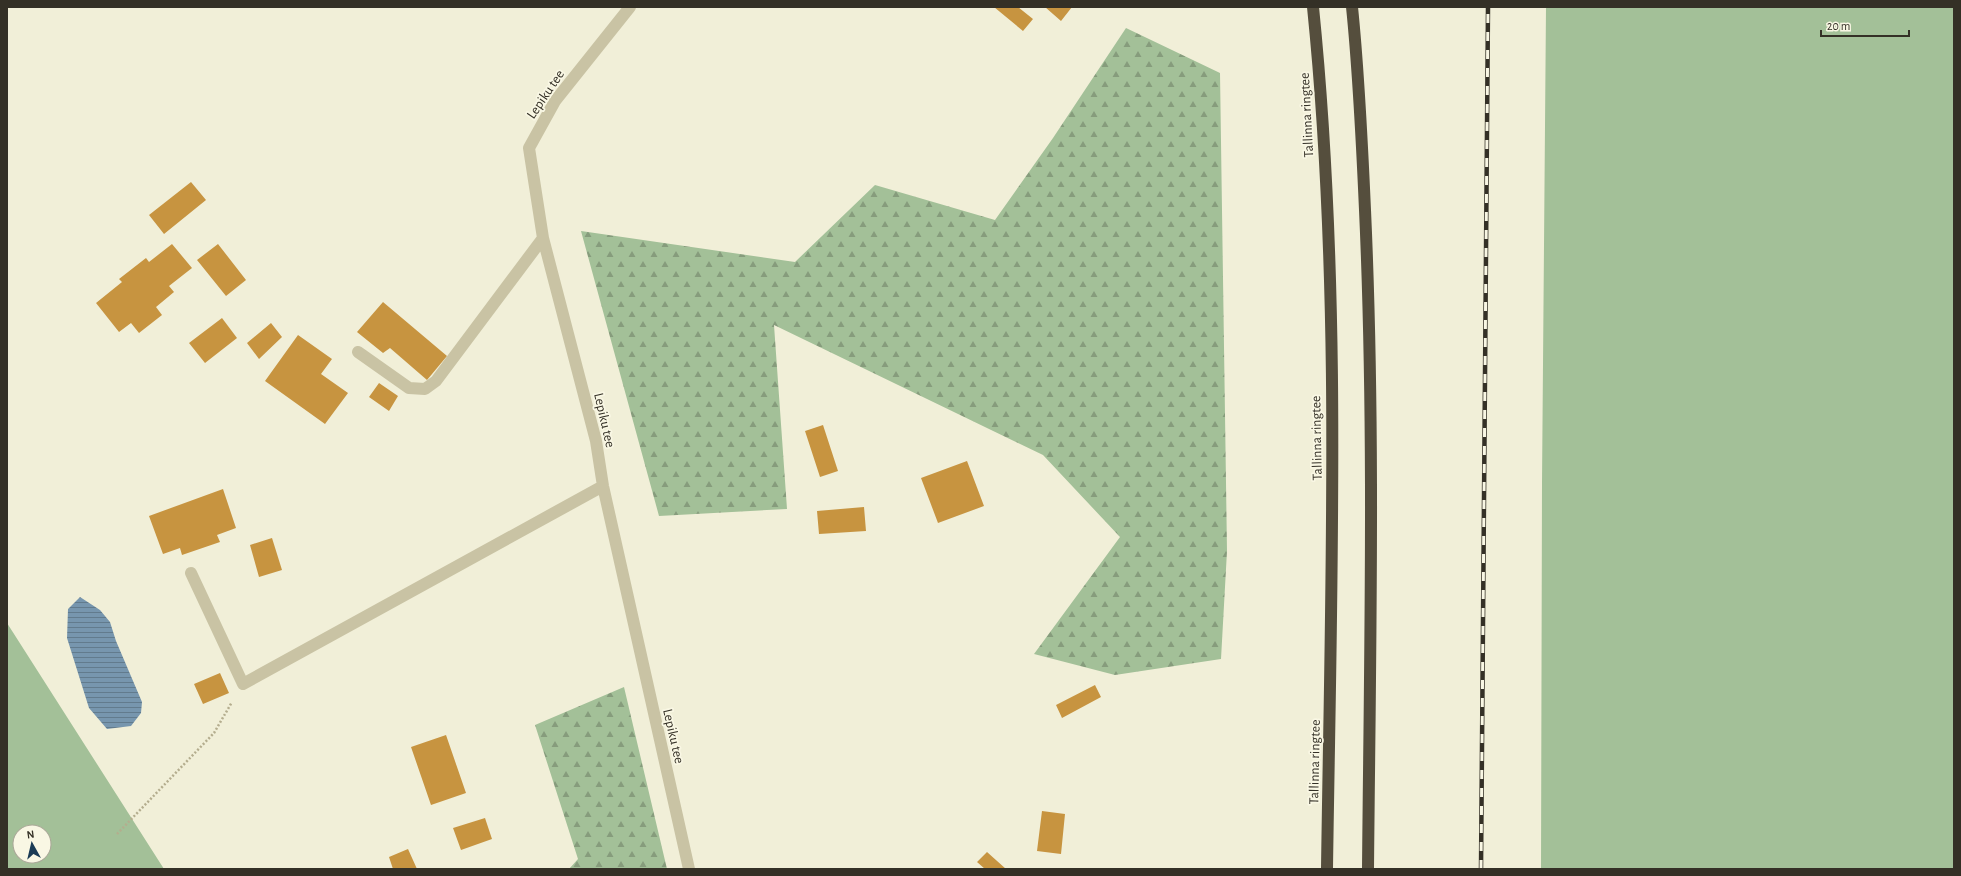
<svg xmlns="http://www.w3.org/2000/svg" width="1961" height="876" font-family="'Alegreya Sans',sans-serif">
	<defs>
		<pattern id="forest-firs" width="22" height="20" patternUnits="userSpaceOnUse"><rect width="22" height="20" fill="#a3c098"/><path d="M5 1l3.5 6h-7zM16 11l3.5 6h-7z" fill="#869c7c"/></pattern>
		<pattern id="water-rules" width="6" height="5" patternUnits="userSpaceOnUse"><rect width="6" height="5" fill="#7796ae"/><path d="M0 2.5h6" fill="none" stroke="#627b8d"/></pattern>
	</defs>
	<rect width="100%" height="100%" fill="#f1efd8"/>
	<path fill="#a3c098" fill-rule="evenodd" d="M1546 7H1954V869H1541L1542 484Z
		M7 623 164 869H7ZM20 832H44V856H20Z"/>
	<path fill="url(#forest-firs)" d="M1126 28 1220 73 1227 551 1221 659 1115 675 1034 654 1120 537 1043 455 774 325 787 509 659 516 581 231 795 262 875 185 995 220 1053 138Z
		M624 687 667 869H569L578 859 535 725Z"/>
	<path fill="url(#water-rules)" d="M80 597 100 610 110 622 116 641 142 702 141 713 131 726 107 729 89 708 67 638 68 609Z"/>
	<path fill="#c79440" d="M994 7H1018L1033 19 1023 31Z
		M1045 7H1072L1061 21Z
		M191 182 206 200 164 234 149 215Z
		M172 244 192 268 169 286 174 292 156 307 162 315 139 333 131 323 119 332 96 303 122 282 119 279 146 258 149 262Z
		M218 244 246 280 226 296 197 260Z
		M383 302 447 356 427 380 390 348 383 353 357 332Z
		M222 318 237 338 205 363 189 343Z
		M271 323 282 337 259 359 247 343Z
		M298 335 332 359 321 374 348 393 325 424 265 381Z
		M379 383 398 396 389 411 369 397Z
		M823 425 838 471 820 477 805 431Z
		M967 461 984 506 938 523 921 478Z
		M223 489 236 528 217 535 220 542 182 555 180 548 163 554 149 516Z
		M864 507 866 531 819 534 817 511Z
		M272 538 282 570 259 577 250 545Z
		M220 673 229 693 203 704 194 684Z
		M1095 685 1101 697 1062 718 1056 705Z
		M446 735 466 793 431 805 411 747Z
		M1042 811 1065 814 1061 854 1037 851Z
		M485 818 492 839 461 850 453 828Z
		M408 849 417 869H393L389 857Z
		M987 852 1006 869H985L977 862Z"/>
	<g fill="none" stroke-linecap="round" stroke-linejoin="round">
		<path stroke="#b4ad8e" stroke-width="2.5" stroke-dasharray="2 2" stroke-linecap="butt" d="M117 834 214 733 232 702"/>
		<path stroke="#c9c3a4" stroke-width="12" d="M630 7 555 101 529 148 543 238 596 441 603 486 689 869
			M358 352 409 388 425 389 436 381 543 238
			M191 573 243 684 603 486"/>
		<path stroke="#554e3d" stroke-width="12" d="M1313 7C1342 293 1331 582 1327 869
			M1352 7C1359 75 1362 142 1365 210 1375 430 1370 649 1368 869"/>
		<g stroke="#343026" stroke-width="4.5">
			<path id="rail" d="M1481 869 1488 7"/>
		</g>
		<use href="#rail" stroke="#f9f7e4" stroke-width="3" stroke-dasharray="9" stroke-linecap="butt"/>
	</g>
	<g text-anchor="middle" stroke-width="3.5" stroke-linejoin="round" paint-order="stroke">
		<g font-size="14" fill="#343026" stroke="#f9f7e4">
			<text transform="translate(545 94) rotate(-56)" y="5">Lepiku tee</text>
			<text transform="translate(1306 115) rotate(-93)" y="5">Tallinna ringtee</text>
			<text transform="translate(605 420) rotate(77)" y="5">Lepiku tee</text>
			<text transform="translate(1316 438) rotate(-91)" y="5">Tallinna ringtee</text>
			<text transform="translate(674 736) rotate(77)" y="5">Lepiku tee</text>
			<text transform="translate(1314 762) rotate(-89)" y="5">Tallinna ringtee</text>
		</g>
	</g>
	<rect width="1961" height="876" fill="none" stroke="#343026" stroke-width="16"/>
	<g transform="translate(32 844) rotate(352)"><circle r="19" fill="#f9f7e4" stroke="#aaa798"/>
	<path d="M0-3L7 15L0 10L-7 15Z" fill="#1b3b55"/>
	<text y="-6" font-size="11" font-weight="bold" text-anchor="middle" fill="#343026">N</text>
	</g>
	<path d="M1821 30v6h88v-6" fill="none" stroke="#343026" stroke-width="2"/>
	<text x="1827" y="30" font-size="12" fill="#343026" stroke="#f9f7e4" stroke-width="3" paint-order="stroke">20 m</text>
</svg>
